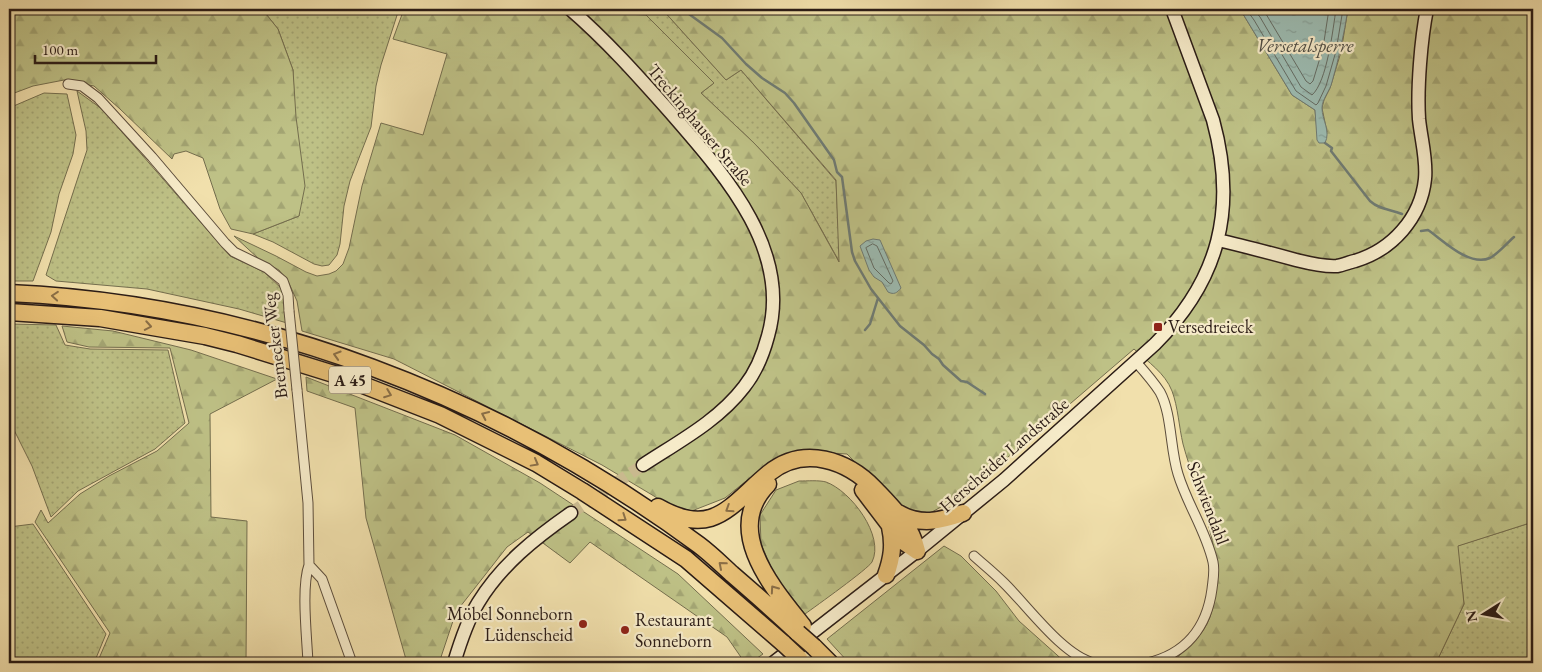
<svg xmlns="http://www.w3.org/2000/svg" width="1542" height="672" font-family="'EB Garamond',serif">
	<defs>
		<pattern id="grass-dots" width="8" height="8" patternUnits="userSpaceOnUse" patternTransform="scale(1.25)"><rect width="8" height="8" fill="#bec186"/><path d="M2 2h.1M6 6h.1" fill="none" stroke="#a3a573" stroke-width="1.8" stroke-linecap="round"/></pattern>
		<pattern id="forest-firs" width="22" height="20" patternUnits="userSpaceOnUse" patternTransform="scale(1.25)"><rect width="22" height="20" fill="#bec186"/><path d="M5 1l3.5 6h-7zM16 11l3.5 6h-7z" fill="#a3a573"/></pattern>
		<pattern id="water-ripples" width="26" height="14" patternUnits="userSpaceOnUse" patternTransform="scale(1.25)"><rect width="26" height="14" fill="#9cbbb1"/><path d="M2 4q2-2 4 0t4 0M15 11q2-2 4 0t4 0" fill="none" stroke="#87a098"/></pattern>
	</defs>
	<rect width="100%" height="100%" fill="#f1e0ac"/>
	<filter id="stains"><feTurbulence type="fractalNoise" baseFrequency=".004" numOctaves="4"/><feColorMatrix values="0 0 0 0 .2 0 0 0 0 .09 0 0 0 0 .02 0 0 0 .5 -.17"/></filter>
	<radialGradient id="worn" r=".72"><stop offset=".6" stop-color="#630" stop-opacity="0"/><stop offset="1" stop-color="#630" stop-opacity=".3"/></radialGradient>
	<path fill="url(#grass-dots)" stroke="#746e4e" d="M262 9H399L381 65 376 86 371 127 350 181 344 206 340 244 337 255 329 265 322 266 314 264 273 242 253 234 299 216 293 70 278 29Z
		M599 9H662L726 80 741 70 836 181 840 263 801 193 754 143 701 93 714 83 646 15 604 13Z
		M77 91 102 109 230 256 264 272 282 289 287 323 239 309 147 289 56 281 46 275 87 150 86 131Z
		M44 93 67 94 76 135 73 154 59 194 51 232 33 281H9V108Z
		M9 324 56 325 65 345 90 349 168 350 185 423 155 449 78 491 51 517 32 466 14 430 9 407Z
		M1533 522V663H1436L1464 604 1457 546Z
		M33 524 106 634 94 663H9V527Z"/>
	<path fill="url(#forest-firs)" stroke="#746e4e" d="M9 9H176L190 12 205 9H262L278 29 293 70 296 117 305 186 299 216 253 234 231 229 220 209 203 158 186 151 174 154 172 159 120 109 94 86 64 80 33 86 9 95Z
		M404 9H599L604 13 646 15 714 83 701 93 754 143 801 193 839 262 836 180 741 70 726 80 662 9H1240L1292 95 1315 110 1317 130 1327 132 1322 108 1324 100 1330 88 1341 52 1348 9H1533V522L1458 546 1464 604 1436 663H1171C1186 649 1203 637 1210 617 1230 558 1198 500 1183 444 1179 427 1178 407 1172 391 1165 373 1148 362 1134 349L965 494 930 513 901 508 847 454 799 451 766 465 725 498 684 514 602 465 394 359 302 331 297 301 288 281 279 270 260 260 234 236 276 256 306 272 317 276 329 274 336 271 343 264 349 248 362 186 381 123 423 135 447 54 393 39Z
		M62 326 113 331 191 350 277 379 210 414 211 517 247 521 246 663H97L110 633 35 522 41 510 48 523 80 494 109 476 157 451 189 423 170 348 89 347 67 342Z
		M306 377 455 435 540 483 678 574 763 654 750 663H745L727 637 590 542 570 563 528 532 507 547 456 612 439 663H407L366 518 355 408 307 391Z
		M799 481C807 481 819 480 826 482 851 491 885 536 872 562 868 569 816 606 805 614L775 576 761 544 760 515 776 490Z
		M944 546 961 556 996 591 1019 621 1066 663H849L827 639Z"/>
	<path fill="url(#water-ripples)" stroke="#6f7b73" d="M1240 9H1348C1344 34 1339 58 1332 82 1330 91 1322 99 1322 108 1322 120 1331 131 1325 143H1319L1317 140 1315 110 1292 95Z
		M873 239 880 240 901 288C897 293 894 295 888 292L882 282 874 277 869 270 860 246 866 241Z"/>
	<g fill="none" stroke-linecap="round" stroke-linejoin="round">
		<path stroke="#646c64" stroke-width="1" d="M1246 9 1254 20 1296 91 1316 105 1318 103 1326 86 1336 51 1343 9
			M1253 9 1260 17 1301 87 1312 95C1327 82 1333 29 1336 9
			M1263 9 1306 81 1310 84 1313 81 1323 48 1329 9
			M873 244 877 246 893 281 891 284 889 283 874 268 866 248Z"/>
		<path stroke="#6f7b73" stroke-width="2.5" d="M682 9 722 38 746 64 762 78 785 93 794 103 834 160 837 172 842 177 852 252 855 261 871 289 900 326 924 345 932 354 939 359 943 365 961 381 967 382 985 394
			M1325 143 1332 148 1331 151 1370 201C1380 210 1390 209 1402 214
			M1421 231 1428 230C1444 241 1469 267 1490 258 1499 253 1506 244 1514 237
			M865 330 870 324 878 298"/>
		<path stroke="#c9b98e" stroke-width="12" stroke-dasharray="12 6" stroke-linecap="butt" d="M571 513 643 465"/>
		<g stroke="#5c4d3c" stroke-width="11">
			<path id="street" d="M68 84 82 86 98 98 152 157 225 243 234 252 267 268 283 281 288 295 289 311
				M1136 362C1144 371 1153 381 1160 392 1172 414 1170 449 1178 474 1187 504 1206 531 1213 562 1215 571 1213 580 1212 589 1207 627 1186 654 1147 663
				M297 390 308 503 309 565C301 587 307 638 308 663
				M974 556C984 565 994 573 1003 582 1027 605 1062 655 1094 663
				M309 565 322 579 352 663"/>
		</g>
		<g stroke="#2b1c16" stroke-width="15">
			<path id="secondary" d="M570 9C606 40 638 76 670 112 722 172 793 249 768 336 763 355 756 372 744 387 718 421 678 442 643 465
				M1218 240C1244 246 1270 253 1296 260 1308 263 1324 267 1337 266 1343 265 1350 262 1355 261 1392 250 1421 218 1425 179 1427 159 1421 139 1419 119 1417 88 1421 39 1427 9
				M454 663C460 643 467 621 478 603 501 565 535 538 571 513
				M773 663 917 551 1004 480 1155 344C1220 279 1237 208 1213 120L1172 9"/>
		</g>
		<g stroke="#2b1c16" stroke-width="19">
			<path id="highway" d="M9 293C259 304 498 397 699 545 711 554 721 564 732 574 754 593 777 613 798 633
				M9 312 100 318 205 336 237 344 340 376 440 415 536 463 582 491 686 559 784 644
				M768 484C722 530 773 588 803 626
				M863 490 901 540 917 551
				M658 507C714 539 730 505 769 473 804 445 847 460 875 489 893 508 911 525 917 551
				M898 513C920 526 940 521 963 513
				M886 575C892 558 894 545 890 527
				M814 647 830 663"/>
		</g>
		<use href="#street" stroke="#f6ebc9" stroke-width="9"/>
		<use href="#secondary" stroke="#f6ebc9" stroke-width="12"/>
		<use href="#highway" stroke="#e8c076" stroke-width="16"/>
		<g stroke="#5c4d3c" stroke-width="11" stroke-linecap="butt">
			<path id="street-bridge" d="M289 311 297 390"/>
		</g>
		<g stroke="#2b1c16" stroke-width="19" stroke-linecap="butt">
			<path id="highway-bridge" d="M798 633 814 647
				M784 644 799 658"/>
		</g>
		<use href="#street-bridge" stroke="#f6ebc9" stroke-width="9"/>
		<use href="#highway-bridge" stroke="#e8c076" stroke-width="16"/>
	</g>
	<defs><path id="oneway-chevron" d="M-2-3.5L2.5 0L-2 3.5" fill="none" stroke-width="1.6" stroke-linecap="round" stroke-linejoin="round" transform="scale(1.25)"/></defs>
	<g stroke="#8a6e46">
		<use href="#oneway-chevron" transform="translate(55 296) rotate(-175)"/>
		<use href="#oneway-chevron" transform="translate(148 326) rotate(10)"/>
		<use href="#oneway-chevron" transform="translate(337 355) rotate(-163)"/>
		<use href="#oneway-chevron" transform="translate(388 394) rotate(21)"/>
		<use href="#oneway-chevron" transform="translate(485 415) rotate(-155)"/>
		<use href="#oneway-chevron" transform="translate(535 463) rotate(29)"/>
		<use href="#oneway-chevron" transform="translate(729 509) rotate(147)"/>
		<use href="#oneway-chevron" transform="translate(623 518) rotate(34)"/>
		<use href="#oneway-chevron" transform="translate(722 565) rotate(-139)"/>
		<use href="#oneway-chevron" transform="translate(774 589) rotate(-125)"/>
	</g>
	<g fill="#8f2418" stroke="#f6ebc9" stroke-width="2">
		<rect x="1153" y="322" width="10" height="10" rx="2.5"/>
		<circle cx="583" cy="624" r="5"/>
		<circle cx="625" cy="630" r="5"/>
	</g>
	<g text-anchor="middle" stroke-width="4.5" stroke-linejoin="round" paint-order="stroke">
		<rect fill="#f6ebc9" stroke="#685a4c" stroke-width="1" x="329" y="366.5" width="42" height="27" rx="4"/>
		<g font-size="16" font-weight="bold" fill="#2b1c16">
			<text x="350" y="386">A 45</text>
		</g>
		<g font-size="18" fill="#2b1c16" stroke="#f6ebc9">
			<text transform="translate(700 125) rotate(50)" y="6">Treckinghauser Straße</text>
			<text transform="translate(275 346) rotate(-97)" y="6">Bremecker Weg</text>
			<text transform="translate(1004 455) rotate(-41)" y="6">Herscheider Landstraße</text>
			<text transform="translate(1208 503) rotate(69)" y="6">Schwiendahl</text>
		</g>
		<g font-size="18" fill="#2b1c16" stroke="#f6ebc9" text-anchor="start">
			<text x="1168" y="333">Versedreieck</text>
			<text x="573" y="620" text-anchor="end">Möbel Sonneborn<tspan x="573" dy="21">Lüdenscheid</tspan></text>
			<text x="635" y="626">Restaurant<tspan x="635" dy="21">Sonneborn</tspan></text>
		</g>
		<g font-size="19" font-style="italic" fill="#4d4c44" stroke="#f6ebc9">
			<text x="1305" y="52">Versetalsperre</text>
		</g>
	</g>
	<rect width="1542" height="672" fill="none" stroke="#f1e0ac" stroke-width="30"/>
	<rect x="10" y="10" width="1522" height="652" fill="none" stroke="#2b1c16" stroke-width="2.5"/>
	<rect x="15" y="15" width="1512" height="642" fill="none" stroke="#2b1c16"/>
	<g transform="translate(1484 614) rotate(259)" stroke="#f6ebc9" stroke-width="4" paint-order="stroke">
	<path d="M0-4L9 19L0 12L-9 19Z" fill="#2b1c16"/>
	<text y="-8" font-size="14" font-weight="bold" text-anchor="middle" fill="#2b1c16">N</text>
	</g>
	<path d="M35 55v8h121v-8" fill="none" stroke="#2b1c16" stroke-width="2.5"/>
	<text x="42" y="55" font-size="15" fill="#2b1c16" stroke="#f6ebc9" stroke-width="4" paint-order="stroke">100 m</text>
	<rect width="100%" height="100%" filter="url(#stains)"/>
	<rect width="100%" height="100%" fill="url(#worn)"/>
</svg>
